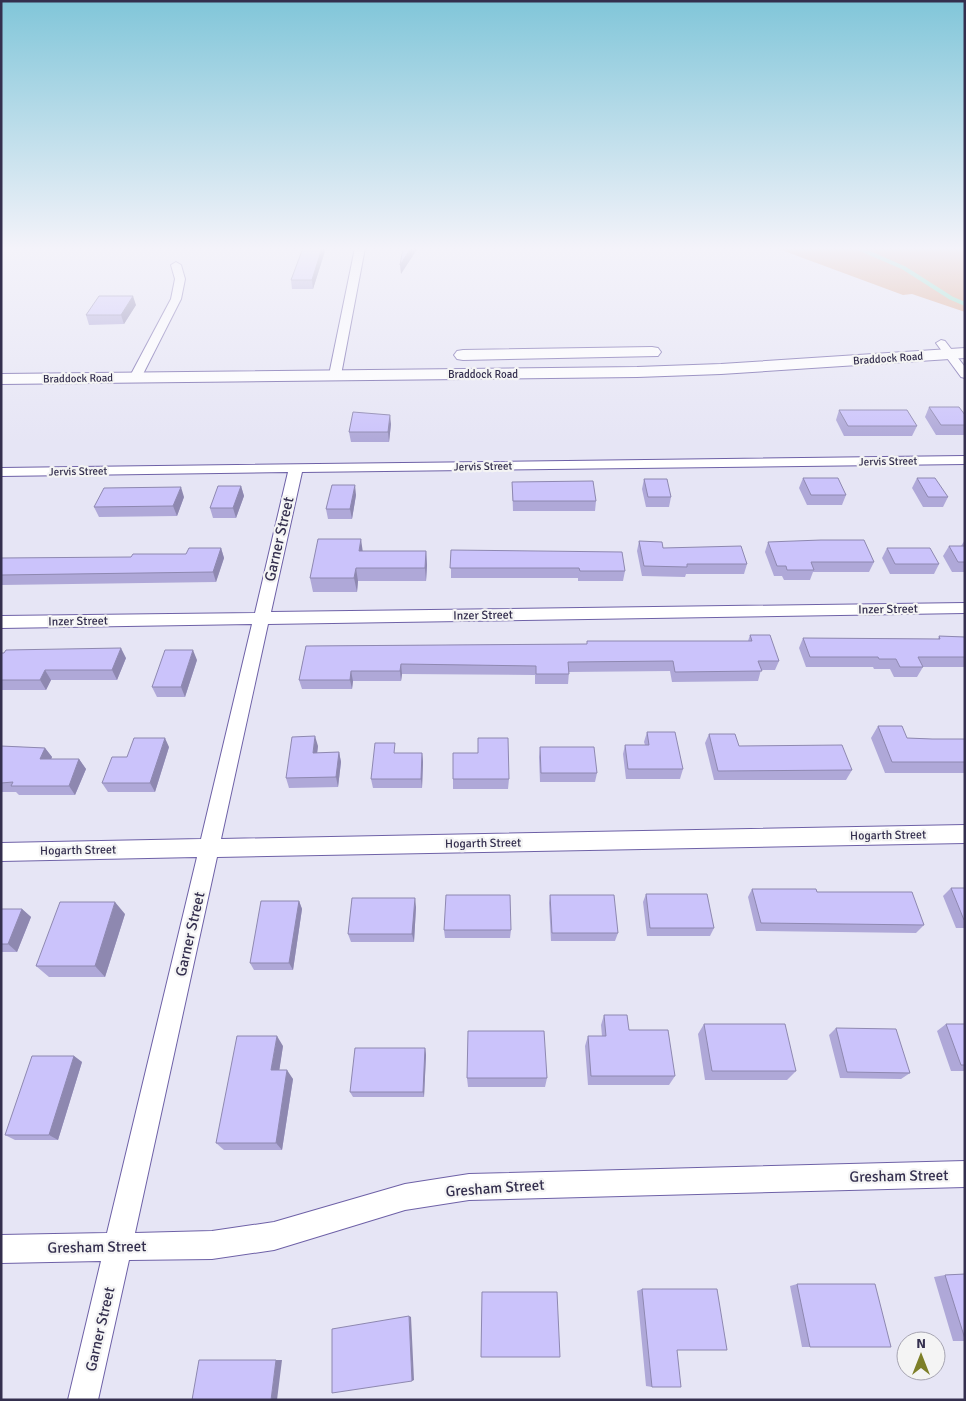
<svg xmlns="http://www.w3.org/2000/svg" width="966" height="1401" font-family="Signika,sans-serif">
	<rect width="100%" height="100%" fill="#e6e5f5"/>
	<path fill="#dda788" d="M776 248H965V312L912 294 903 295Z"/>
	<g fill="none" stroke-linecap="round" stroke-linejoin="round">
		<path stroke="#87e1c3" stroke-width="4" d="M858 248 904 268 951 298 965 304"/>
		<g stroke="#6e61a7" stroke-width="2">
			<path id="street" d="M355 248H365L341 375 335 378 329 375Z
				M176 262 181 265 185 279 181 299 141 378 135 381 131 380 129 378 171 299 175 279 171 265Z
				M941 340 945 341 965 367V378L961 377 936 343Z
				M965 456V464L302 472 271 612 965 603V613L268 624 221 839 965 825V843L217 857 135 1233 212 1231 274 1222 405 1184 469 1174 965 1161V1187L469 1200 405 1210 274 1250 212 1259 129 1260 98 1400H68L101 1261 1 1263V1235L107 1233 197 857 1 861V843L201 839 252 624 1 628V616L255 613 288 472 1 476V468Z"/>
		</g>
		<g stroke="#6e61a7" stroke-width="2">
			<path id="primary" d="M652 347 658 348 661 352 658 356 463 360 457 359 454 355 457 351 463 350Z
				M965 348V358L721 374 637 377 1 384V374L637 367 721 364Z"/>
		</g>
		<use href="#street" fill="#fff" fill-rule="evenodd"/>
		<use href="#primary" fill="#fff" fill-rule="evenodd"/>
	</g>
	<path fill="#afa8d8" d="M303 248H326L313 289H292L291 280Z
		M136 305 124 324 89 325 86 315Z
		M929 407 965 415V435H936L925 417Z
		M839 410 917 426 912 436H844L836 420Z
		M391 424 389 442H351L349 432Z
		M803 478 846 495 842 505H807L799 488Z
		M917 478 948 497 943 507H923L912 488Z
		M644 479 671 497 669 507H646L642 489Z
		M512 482 596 501 595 511H513Z
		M241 486 244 496 236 518H213L210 508Z
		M356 495 352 519H328L326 509Z
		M184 497 177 516 99 517 94 507Z
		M965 540V572H952L943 556 949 546H961Z
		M639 541 663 548 747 564 744 574H686L685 577 642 576 637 551Z
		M768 542 874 562 869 572H813L810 580H784L782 576H774L765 552Z
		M221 548 224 558 216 582 1 585V558H112L186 554Z
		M887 548 939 564 934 574H890L882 558Z
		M451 550 625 571 623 581H578V578H451Z
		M362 551H426L427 565 426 581H358L357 592H313L310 578Z
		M750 635 779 661 775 670H761L758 681 672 682 670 671 569 672 568 684H535V675L402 674 401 681H353L352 689H302L299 680 306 646 587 644V641H748Z
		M939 636 965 637V667H923L917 677H894L890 669H874L873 667H806L799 648 803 638 938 639Z
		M1 653 126 658 117 680H51L46 690H1Z
		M197 660 185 697H157L152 687Z
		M878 726 907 738 932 739H965V773H885L871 738Z
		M647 732 683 769 680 779H626L623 754 625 745H645L644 742Z
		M709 734 739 746 852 770 846 780H714L705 743Z
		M1 746 45 748 52 757 51 759H79L86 769 75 795H19L16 792H1Z
		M318 746 317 753 339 752 341 762 338 787 289 788 286 778Z
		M169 747 155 792H108L102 783 127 757Z
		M540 747 597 773 595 782H540L539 757Z
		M396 753H422L423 762 422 788H373L371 779Z
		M453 779H509L508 789H453Z
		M951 888H965V928H956L943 896Z
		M752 889 817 892 924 925 916 933 756 931 748 897Z
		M646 894 714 928 710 936H647L643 902Z
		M550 895 618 933 615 941H551L549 903Z
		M299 901 302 909 293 970H254L250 963Z
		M416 907 414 942H351L348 934Z
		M1 909H22L31 917 17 952H1Z
		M125 914 105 977H49L36 966Z
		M444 930H511L510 938H445Z
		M604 1015 629 1030 675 1076 669 1085H588L585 1046 588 1036H602L601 1025Z
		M704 1024 796 1071 787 1080H705L698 1034Z
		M946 1024H965V1071H951L937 1031Z
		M836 1028 910 1073 901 1079 840 1078 829 1035Z
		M283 1046 279 1070 293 1079 282 1150H224L216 1143Z
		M425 1048 426 1055 424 1097H353L350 1092Z
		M74 1056 82 1062 58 1140H15L5 1135Z
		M467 1078H547L545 1087H468Z
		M965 1274V1341H953L934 1277 945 1275Z
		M797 1284 891 1347H802L790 1286Z
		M642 1289 727 1350H677L652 1387 646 1386 637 1291Z"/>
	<path fill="#8e88b0" d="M322 248H326L313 289 312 280Z
		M411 248H418L401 274 400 265Z
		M133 296 136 305 124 324 121 315Z
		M390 415 391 424 389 442 388 432Z
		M355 485 356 495 352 519 350 509Z
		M241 486 244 496 236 518 233 508Z
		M181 487 184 497 177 516 173 506Z
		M361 539 363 553 359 551Z
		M221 548 224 558 216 582 213 572Z
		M426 551 427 565 426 581 425 568Z
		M356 568 358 581 357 592 354 578Z
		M121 648 126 658 117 680 112 670Z
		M193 650 197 660 185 697 181 687Z
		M401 664 402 674 401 681 400 671Z
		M45 670 51 680 46 690 40 680Z
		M351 671 353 681 352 689 350 680Z
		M315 736 318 746 316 762 313 753Z
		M165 738 169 747 155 792 150 783Z
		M45 748 52 757 47 769 40 759Z
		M339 752 341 762 338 787 336 777Z
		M422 753 423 762 422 788 421 779Z
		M79 759 86 769 75 795 69 786Z
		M415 898 416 907 414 942 412 934Z
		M299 901 302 909 293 970 289 963Z
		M115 902 125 914 105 977 95 966Z
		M22 909 31 917 17 952 8 944Z
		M277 1036 283 1046 278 1079 271 1070Z
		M425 1048 426 1055 424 1097 423 1092Z
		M74 1056 82 1062 58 1140 49 1135Z
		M287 1070 293 1079 282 1150 276 1143Z
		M409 1316 411 1317 414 1380 412 1381Z
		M276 1360H282L277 1400H271Z"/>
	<path fill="#cbc3fb" stroke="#8e88b0" d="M303 248H322L312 280H291Z
		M403 248H411L400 265Z
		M99 296H133L121 315H86Z
		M929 407H959L965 415V425H941Z
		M839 410H907L917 426H848Z
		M353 412 390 415 388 432H349Z
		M803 478H838L846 495H811Z
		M917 478H935L948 497H928Z
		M644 479H667L671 497H648Z
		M593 481 596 501H513L512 482Z
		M332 485H355L350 509H326Z
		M218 486H241L233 508H210Z
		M181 487 173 506 94 507 104 488Z
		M318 539H361L359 551H426L425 568H356L354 578H310Z
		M821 540H864L874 562H811L814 570H787L786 566H777L768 542Z
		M639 541 662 542 663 548 741 546 747 564H687V567L644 566Z
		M949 546H965V562H958Z
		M189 548H221L213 572 1 575V558L131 557 133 554H186Z
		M887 548H930L939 564H895Z
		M451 550 622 552 625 571H580L579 568H450Z
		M750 635H770L779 661H758L762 671 675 672 673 661 568 662 569 674H536V666L401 664 400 671H351L350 680H299L306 646 587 644V641H752Z
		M939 636 965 637V657H918L923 667H900L896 659H879L878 657H810L803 638 940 639Z
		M121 648 112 670H45L40 680H1V653H4L6 650Z
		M165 650H193L181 687H152Z
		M878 726H902L907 738 932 739H965V762H892Z
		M647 732H675L683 769H628L625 745H649Z
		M709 734H735L739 746 842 745 852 770 718 771Z
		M315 736 313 753 339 752 336 777 286 778 292 737Z
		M134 738H165L150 783H102L112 757H127Z
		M478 738H508L509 779H453V753H478Z
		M375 743H395L394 753H422L421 779H371Z
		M1 746 45 748 40 759H79L69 786H11L13 782 1 783Z
		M540 747H594L597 773H541Z
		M951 888H965V920H964Z
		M752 889H816L817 892H912L924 925 761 923Z
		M646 894H707L714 928H650Z
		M446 895H510L511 930H444Z
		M550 895H614L618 933H552Z
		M352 898H415L412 934H348Z
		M261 901H299L289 963H250Z
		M60 902H115L95 966H36Z
		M1 909H22L8 944H1Z
		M604 1015H627L629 1030H668L675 1076H591L588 1036H606Z
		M704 1024H785L796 1071H712Z
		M946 1024H965V1065H961Z
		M836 1028 896 1029 910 1073 847 1072Z
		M468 1031H544L547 1078H467Z
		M237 1036H277L271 1070H287L276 1143H216Z
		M355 1048H425L423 1092H350Z
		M32 1056H74L49 1135H5Z
		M965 1274V1339L945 1275Z
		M797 1284H875L891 1347H810Z
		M642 1289H717L727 1350H677L681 1387H652Z
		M482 1292H557L560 1357H481Z
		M409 1316 412 1381 332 1393V1329Z
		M199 1360H276L271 1400H192Z"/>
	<linearGradient id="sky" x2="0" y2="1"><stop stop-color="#81c6d9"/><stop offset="0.56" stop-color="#f4f3fa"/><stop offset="1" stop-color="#f4f3fa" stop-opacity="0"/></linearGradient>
	<rect width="966" height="444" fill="url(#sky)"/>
	<g text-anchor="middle" stroke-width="4.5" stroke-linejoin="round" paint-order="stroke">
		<g font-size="11" fill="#342f4e" stroke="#f4f4f4">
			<text transform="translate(888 358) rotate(-4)" y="4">Braddock Road</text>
			<text x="483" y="378">Braddock Road</text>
			<text transform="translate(78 378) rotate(-1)" y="4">Braddock Road</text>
			<text transform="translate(888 461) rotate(-1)" y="4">Jervis Street</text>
			<text transform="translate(483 466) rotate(-1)" y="4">Jervis Street</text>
			<text transform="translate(78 471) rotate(-1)" y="4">Jervis Street</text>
		</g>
		<g font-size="12" fill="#342f4e" stroke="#f4f4f4">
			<text transform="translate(888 609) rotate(-1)" y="4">Inzer Street</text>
			<text transform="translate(483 615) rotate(-1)" y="4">Inzer Street</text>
			<text transform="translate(78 621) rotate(-1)" y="4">Inzer Street</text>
			<text transform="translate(888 835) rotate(-1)" y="4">Hogarth Street</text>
			<text transform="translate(483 843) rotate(-1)" y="4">Hogarth Street</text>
			<text transform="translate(78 850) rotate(-1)" y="4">Hogarth Street</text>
		</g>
		<g font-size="15" fill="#342f4e" stroke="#f4f4f4">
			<text transform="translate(279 539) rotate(-77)" y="5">Garner Street</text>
			<text transform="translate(190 934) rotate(-77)" y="5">Garner Street</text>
			<text transform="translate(899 1176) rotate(-1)" y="5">Gresham Street</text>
			<text transform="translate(495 1188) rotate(-4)" y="5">Gresham Street</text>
			<text transform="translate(97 1247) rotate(-1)" y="5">Gresham Street</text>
			<text transform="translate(100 1329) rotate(-77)" y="5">Garner Street</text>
		</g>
	</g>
	<rect width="966" height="1401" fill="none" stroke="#342f4e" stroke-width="5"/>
	<g transform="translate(921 1356)"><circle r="24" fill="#f4f4f4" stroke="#a7a5b2"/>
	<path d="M0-4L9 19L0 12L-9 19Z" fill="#7d7f28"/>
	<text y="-8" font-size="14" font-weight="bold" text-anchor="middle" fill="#342f4e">N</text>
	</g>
</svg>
